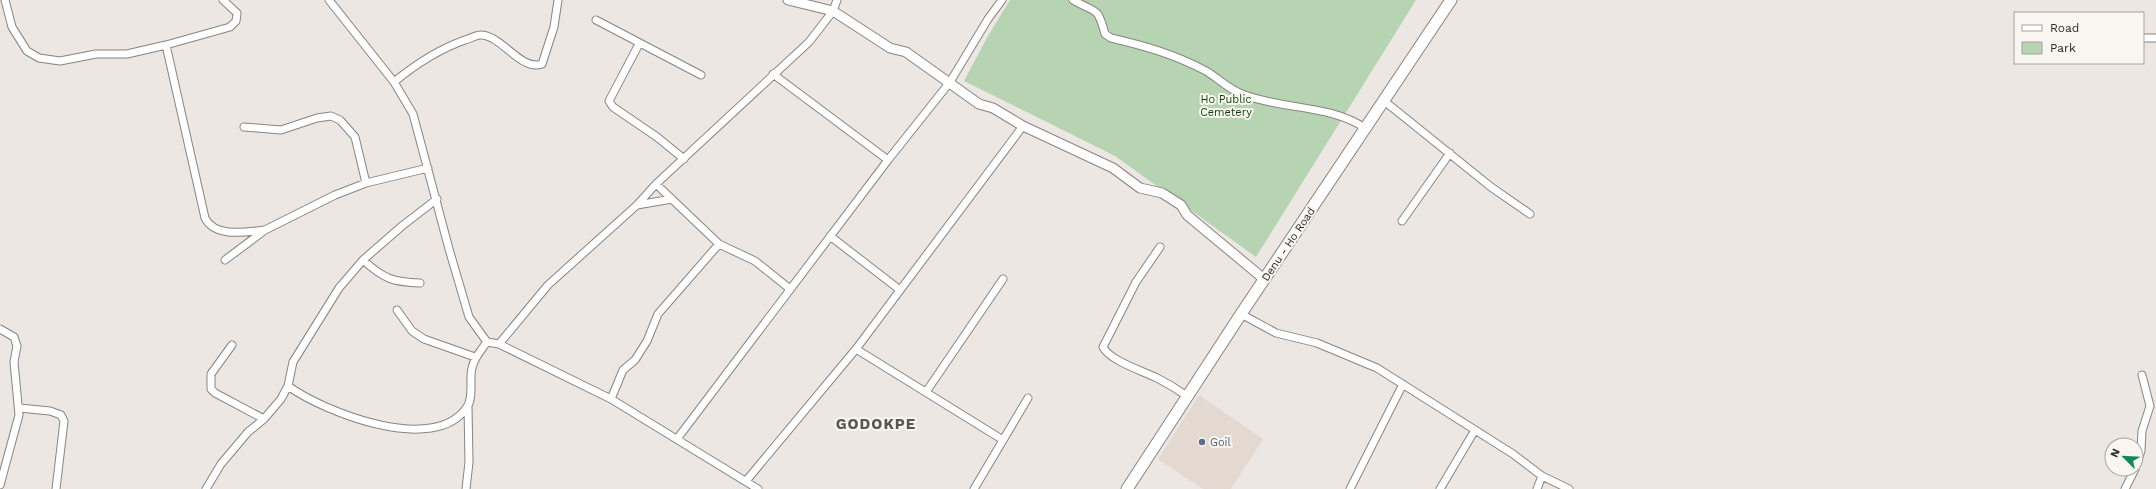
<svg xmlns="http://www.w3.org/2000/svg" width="2156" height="489" font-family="'Work Sans',sans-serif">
	<rect width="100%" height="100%" fill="#ece7e3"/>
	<path fill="#e4d9d1" d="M1199 395 1263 439 1231 489H1203L1158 459Z"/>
	<path fill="#b6d3b2" d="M1010 0H1416L1256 257 1115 156 964 81 988 36Z"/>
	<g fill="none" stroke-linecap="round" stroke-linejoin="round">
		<g stroke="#898481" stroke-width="9">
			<path id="minor" d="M5 0 12 27 27 51 39 58 60 61 96 54H127L166 45
				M223 0 237 13 236 21 230 27 166 45 205 218C215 238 246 232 265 230
				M329 0 394 82 413 114 449 249 469 317 487 342 499 344 611 399 758 489
				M1073 0C1097 14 1097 5 1105 34L1111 38C1145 46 1174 54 1206 71 1218 78 1228 89 1242 94 1282 110 1328 104 1365 128
				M596 20 701 75
				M2143 38H2156
				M639 44 609 101 613 107 657 137 684 159
				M773 74 888 160
				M394 82C416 64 439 49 465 40 470 39 476 35 480 35 501 34 521 72 542 64L554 27 558 0
				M1383 100 1491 187 1530 214
				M244 127 281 130 317 118 331 116 340 120 355 137 366 183
				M656 184 719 244
				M637 205 672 199
				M1402 221 1450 153
				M830 236 900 290
				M1160 247 1136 282 1103 347C1110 361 1143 371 1157 378 1167 383 1177 389 1187 396
				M225 260 265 230 335 195 366 183 428 168
				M363 260C384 279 393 282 420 283
				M397 310 412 331 424 339 475 357
				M1241 314 1276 333 1317 343 1377 368 1513 454 1542 476 1569 489
				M0 329 14 337 17 346 14 362 19 415 0 485
				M499 344 548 285 637 205 656 184 809 42 833 11 837 0
				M232 345 211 374V389L215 393 264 419
				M856 349 1003 440
				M288 386C324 412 435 456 467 407 474 397 469 380 472 368 474 358 481 350 487 342
				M926 392 1003 279
				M611 399 623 370 635 360 647 341 658 314 719 244 755 261 790 289
				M19 408 50 411 61 415 64 421 56 489
				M677 439 888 160 950 82 988 19 1002 0
				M2136 465 2141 451 2142 431 2150 406 2142 375
				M746 481 856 349 1023 126
				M206 489 221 464 248 432 264 419 281 399 288 386 293 362 339 288 363 260 402 226 437 199
				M466 489 469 462 468 406
				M974 489 1028 398
				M1350 489 1403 384
				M1440 489 1475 430
				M1537 489 1542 476
				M2125 489 2135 469"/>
		</g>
		<g stroke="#898481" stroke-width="11">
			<path id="tertiary" d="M788 0 833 11 890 48 906 52 979 104 993 108 1023 126 1113 168 1140 188 1162 193 1181 205 1187 215 1264 279"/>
		</g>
		<g stroke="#898481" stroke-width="13">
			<path id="primary" d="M1127 489 1241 314 1451 0"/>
		</g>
		<use href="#minor" stroke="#fff" stroke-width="7"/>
		<use href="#tertiary" stroke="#fff" stroke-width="9"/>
		<use href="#primary" stroke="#fff" stroke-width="11"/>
	</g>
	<circle fill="#5c6f8a" stroke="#f9f5f0" stroke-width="1.5" cx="1202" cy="442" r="4"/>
	<g text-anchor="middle" stroke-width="4" stroke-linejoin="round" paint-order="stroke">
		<g font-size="11" fill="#0f3f07" stroke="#f9f5f0">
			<text x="1226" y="103">Ho Public<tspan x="1226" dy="13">Cemetery</tspan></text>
		</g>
		<g font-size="11" fill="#2b2928" stroke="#f9f5f0">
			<text transform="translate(1288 244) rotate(-56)" y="4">Denu - Ho Road</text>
		</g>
		<g font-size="11" fill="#4e5e75" stroke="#f9f5f0" text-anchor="start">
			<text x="1210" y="446">Goil</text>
		</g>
		<g font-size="15" font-weight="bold" letter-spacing="1" fill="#5a5652" stroke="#f9f5f0">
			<text x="876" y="429">GODOKPE</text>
		</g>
	</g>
	<rect x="2014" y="12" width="130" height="52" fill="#f9f5f0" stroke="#a7a3a0"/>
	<rect x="2022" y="25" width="20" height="6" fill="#ffffff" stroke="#a7a3a0"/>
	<text x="2050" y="32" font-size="12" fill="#2b2928">Road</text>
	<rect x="2022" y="42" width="20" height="12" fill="#b6d3b2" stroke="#a7a3a0"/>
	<text x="2050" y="52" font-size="12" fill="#2b2928">Park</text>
	<g transform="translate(2124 457) rotate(294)"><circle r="19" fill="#f9f5f0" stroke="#a7a3a0"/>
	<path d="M0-3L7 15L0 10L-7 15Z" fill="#198460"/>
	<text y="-6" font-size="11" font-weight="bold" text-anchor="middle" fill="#2b2928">N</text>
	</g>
</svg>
